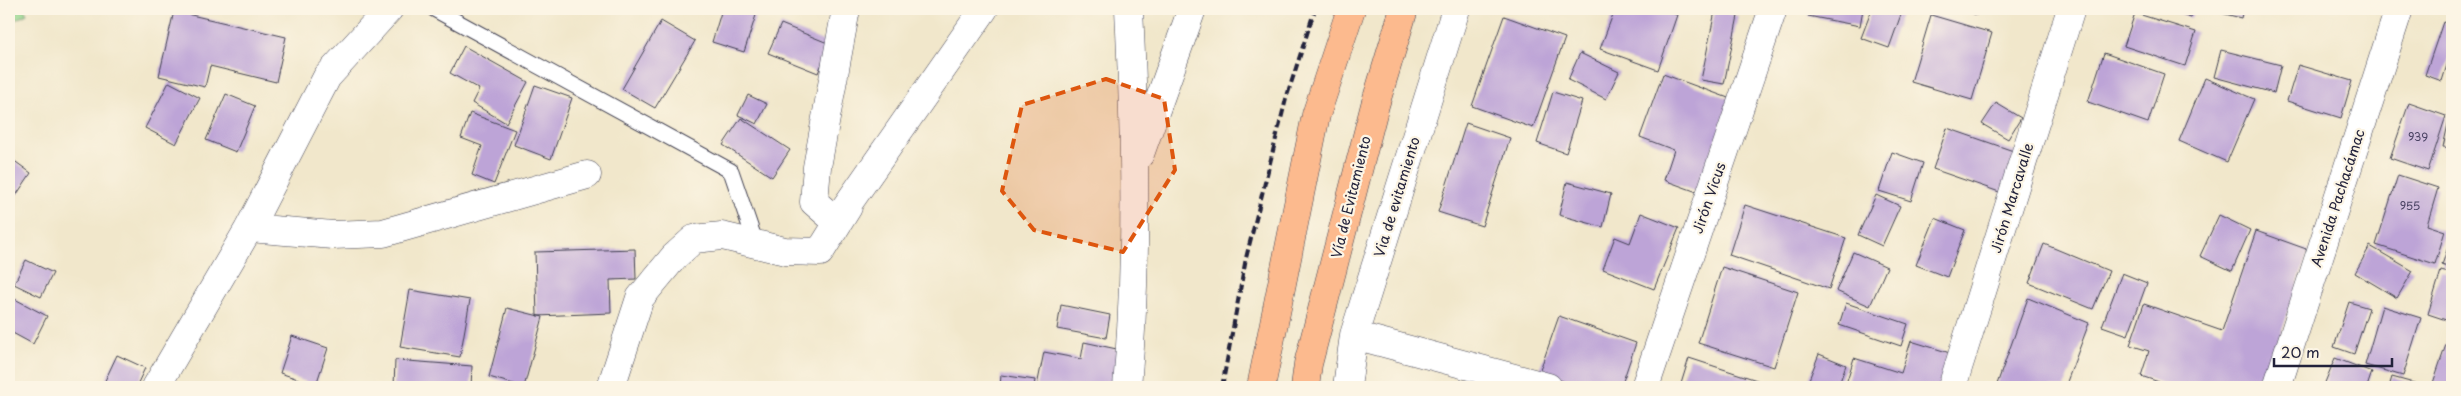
<svg xmlns="http://www.w3.org/2000/svg" width="2461" height="396" font-family="'Playpen Sans',sans-serif">
	<rect width="100%" height="100%" fill="#fcf5e5"/>
	<filter id="ink" filterUnits="userSpaceOnUse"><feTurbulence type="fractalNoise" baseFrequency=".02" numOctaves="2"/><feDisplacementMap in="SourceGraphic" scale="10" xChannelSelector="R" yChannelSelector="G"/><feConvolveMatrix kernelMatrix="1 2 1 2 8 2 1 2 1" color-interpolation-filters="sRGB"/></filter>
	<filter id="wash" filterUnits="userSpaceOnUse"><feTurbulence type="fractalNoise" baseFrequency=".0096" numOctaves="4" result="noise"/><feDisplacementMap in="SourceGraphic" scale="20" xChannelSelector="R" yChannelSelector="G"/><feGaussianBlur stdDeviation="1.12" result="paint"/><feColorMatrix in="noise" values="0 0 0 0 0 0 0 0 0 0 0 0 0 0 0 0 0 1.4 0 .05"/><feComposite in="paint" operator="in"/></filter>
	<g filter="url(#wash)">
		<rect width="100%" height="100%" fill="#f1e7cb"/>
		<path fill="#94d58d" stroke="#5b7c64" d="M9 9H24L27 14 9 23Z"/>
		<g id="blocks">
			<path fill="#bda4d7" d="M722 9H758L744 52 712 42Z
				M1615 9H1661L1677 15 1658 70 1600 49Z
				M1810 9H1863L1860 26 1808 16Z
				M1872 9H1903L1889 48 1861 38Z
				M1958 9H1979L1977 15Z
				M2162 9H2194L2191 18Z
				M2214 9H2243L2241 18 2213 11Z
				M174 11 286 37 276 82 210 66 205 87 159 76Z
				M1715 11 1738 16 1724 84 1701 80Z
				M2135 13 2196 32 2185 66 2124 46Z
				M1931 15 1992 33 1972 100 1911 82Z
				M1504 16 1565 38 1533 128 1472 106Z
				M661 21 695 41 655 108 622 89Z
				M2443 22 2452 25V49L2442 81 2425 75Z
				M781 24 830 44 818 73 768 53Z
				M464 46 528 82 506 123 472 103 479 89 450 73Z
				M2221 50 2281 65 2274 93 2214 77Z
				M1580 53 1619 72 1606 99 1568 80Z
				M2104 53 2164 74 2148 123 2088 102Z
				M2298 65 2352 81 2341 118 2287 101Z
				M1663 74 1731 99 1697 192 1664 180 1674 150 1640 137Z
				M2205 78 2254 99 2227 162 2179 141Z
				M169 82 200 98 176 144 145 128Z
				M535 85 572 98 551 159 514 145Z
				M1553 92 1582 101 1566 153 1537 143Z
				M226 94 255 106 236 152 206 140Z
				M748 95 767 104 757 124 738 115Z
				M1996 103 2021 118 2008 139 1982 124Z
				M2409 103 2446 116 2428 171 2390 158Z
				M470 113 515 130 494 184 472 175 482 146 461 138Z
				M2450 115 2452 116V148L2443 147Z
				M741 118 790 150 772 177 723 145Z
				M1466 123 1510 138 1482 226 1438 212Z
				M1947 128 2022 154 2008 195 1933 169Z
				M1892 152 1923 163 1911 201 1879 191Z
				M9 157 31 173 9 206Z
				M2398 175 2438 188 2427 225 2445 231 2435 264 2376 245Z
				M1567 182 1611 194 1603 227 1559 215Z
				M1876 195 1900 206 1882 246 1858 235Z
				M1745 205 1846 238 1829 289 1729 255Z
				M1641 213 1679 228 1654 289 1603 269 1615 237 1630 243Z
				M2219 215 2250 230 2232 271 2200 256Z
				M1935 218 1965 230 1947 277 1916 265Z
				M2256 231 2309 250 2263 387H2174L2141 376 2149 351 2130 345 2144 304 2222 331Z
				M2452 235V269L2442 265Z
				M2044 244 2109 271 2093 309 2029 283Z
				M2370 246 2413 271 2397 298 2355 273Z
				M635 249 636 279 610 280 611 313 537 316 535 252Z
				M1853 252 1887 267 1870 306 1836 291Z
				M26 260 53 273 41 297 14 284Z
				M1722 267 1798 292 1774 367 1698 343Z
				M2441 271 2452 274V322L2428 314Z
				M2122 273 2147 283 2128 335 2102 326Z
				M410 290 470 300 460 357 400 347Z
				M11 297 47 316 33 344 9 331V302Z
				M2028 298 2089 323 2065 387H1996Z
				M2349 302 2369 308 2354 354 2334 347Z
				M1846 303 1908 324 1901 346 1839 325Z
				M1061 305 1110 315 1106 338 1057 329Z
				M2382 306 2421 318 2403 376 2365 365Z
				M507 308 543 317 524 387 489 377Z
				M1559 316 1636 343 1621 387H1580L1539 373Z
				M2452 327V387H2445L2433 383Z
				M292 336 328 348 316 385 280 373Z
				M1911 341 1950 353 1939 387H1845L1854 358 1901 373Z
				M1084 342 1126 351 1119 387 1037 386 1044 352 1081 359Z
				M1819 354 1846 365 1838 387H1820L1808 382Z
				M117 355 145 368 136 387H102Z
				M1689 358 1769 384 1768 387H1680Z
				M2335 358 2372 372 2367 387 2324 385Z
				M395 360 472 366 471 387H394Z
				M1001 375 1035 380 1034 387H1000Z
				M2392 377 2428 387H2389Z"/>
		</g>
	</g>
	<g filter="url(#ink)">
		<use href="#blocks" fill-opacity="0" stroke="#414051" stroke-width="1"/>
		<g fill="none" stroke-linecap="round" stroke-linejoin="round">
			<g stroke="#414051" stroke-width="17">
				<path id="lane" d="M434 9 731 171 756 244"/>
			</g>
			<g stroke="#414051" stroke-width="29">
				<path id="street" d="M846 9 817 167 814 202 836 221 984 9
					M1140 154 1192 9
					M249 228 333 235 383 233 587 175
					M1354 335 1548 387
					M156 387 249 228 327 77 389 9
					M611 387 640 298 674 257 694 239 722 236 785 251 820 252 848 207
					M1127 387C1138 261 1135 135 1129 9
					M1347 387 1354 335 1456 9
					M1645 387 1773 9
					M1952 387 2071 9
					M2277 387 2399 9"/>
			</g>
			<g stroke="#414051" stroke-width="29">
				<path id="highway" d="M1261 387 1316 115 1351 9
					M1305 387 1308 364 1375 105 1404 9"/>
			</g>
			<use href="#lane" stroke="#fff" stroke-width="15"/>
			<use href="#street" stroke="#fff" stroke-width="28"/>
			<use href="#highway" stroke="#fcba8e" stroke-width="28"/>
			<path stroke="#22223b" stroke-width="4" stroke-dasharray="8 4" stroke-linecap="butt" d="M1222 387 1246 258 1286 99 1315 9"/>
		</g>
	</g>
	<path fill="#de560e" fill-opacity="0.2" stroke="#de560e" stroke-width="4" stroke-dasharray="10 6" stroke-linejoin="round" d="M1106 79 1164 99 1175 170 1123 252 1034 230 1002 191 1022 105Z"/>
	<g text-anchor="middle" stroke-width="4.5" stroke-linejoin="round" paint-order="stroke">
		<g font-size="11" fill="#494262">
			<text x="2418" y="141">939</text>
			<text x="2410" y="210">955</text>
		</g>
		<g font-size="14" fill="#22223b" stroke="#fcf5e5">
			<text transform="translate(1351 197) rotate(-76)" y="5">Vía de Evitamiento</text>
			<text transform="translate(1397 197) rotate(-73)" y="5">Via de evitamiento</text>
			<text transform="translate(1709 198) rotate(-71)" y="5">Jirón Vicus</text>
			<text transform="translate(2012 198) rotate(-73)" y="5">Jirón Marcavalle</text>
			<text transform="translate(2338 198) rotate(-72)" y="5">Avenida Pachacámac</text>
		</g>
	</g>
	<rect width="2461" height="396" fill="none" stroke="#fcf5e5" stroke-width="30"/>
	<path d="M2274 358v8h118v-8" fill="none" stroke="#22223b" stroke-width="2.5"/>
	<text x="2281" y="358" font-size="15" fill="#22223b" stroke="#fcf5e5" stroke-width="4" paint-order="stroke">20 m</text>
</svg>
